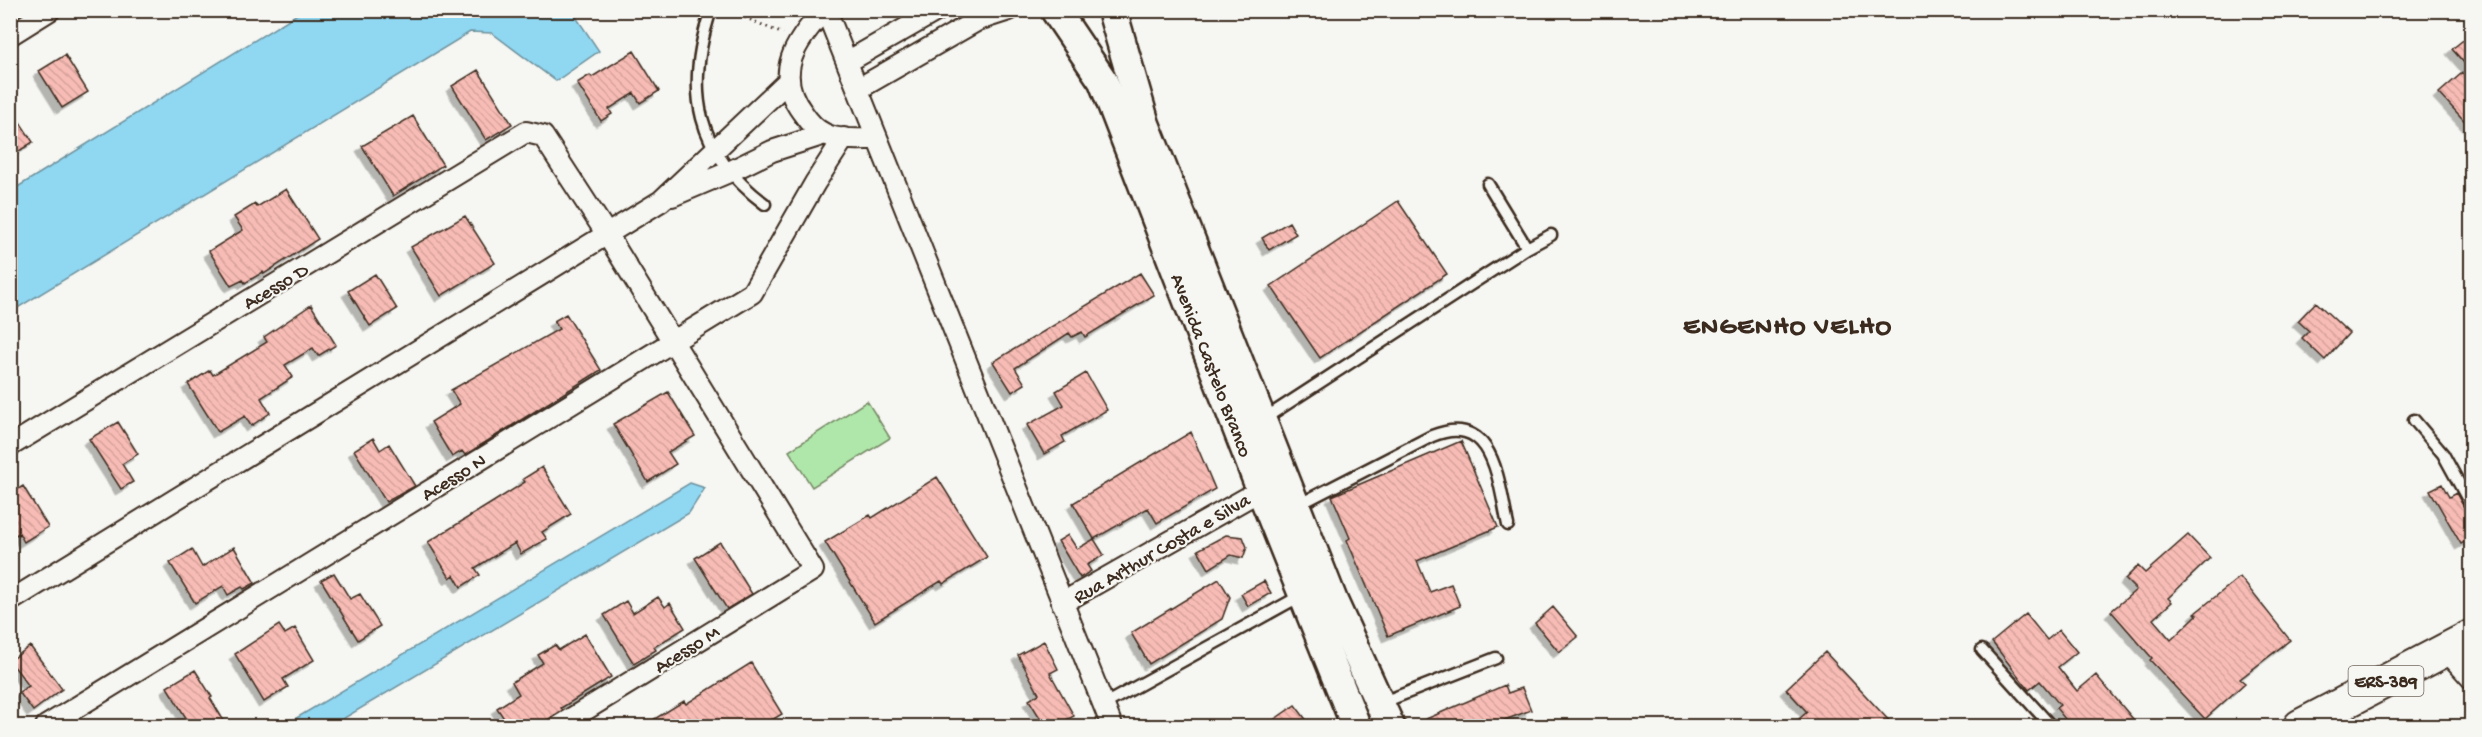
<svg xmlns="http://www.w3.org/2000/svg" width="2482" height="737" font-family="'Gochi Hand',sans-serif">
	<defs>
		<pattern id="building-back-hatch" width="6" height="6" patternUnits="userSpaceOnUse" patternTransform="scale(1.5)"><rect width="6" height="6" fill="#f7bcb5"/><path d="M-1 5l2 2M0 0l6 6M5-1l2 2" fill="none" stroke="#d5a29b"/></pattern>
		<filter id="shadow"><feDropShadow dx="-5.5" dy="5.5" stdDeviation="0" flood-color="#0004"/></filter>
	</defs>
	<rect width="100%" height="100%" fill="#f6f6f2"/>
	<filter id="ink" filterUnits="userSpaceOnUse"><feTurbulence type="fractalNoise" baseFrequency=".0167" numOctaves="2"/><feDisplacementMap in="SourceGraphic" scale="12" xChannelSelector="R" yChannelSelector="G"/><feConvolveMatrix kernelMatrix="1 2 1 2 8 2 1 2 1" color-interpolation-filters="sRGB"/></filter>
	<g filter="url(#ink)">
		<path fill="#afe7aa" stroke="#758864" stroke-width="1.5" d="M867 401 890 438 812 487 789 451Z"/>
		<path fill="#90d7f2" stroke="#6e929d" stroke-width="1.5" d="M302 11H572L599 51 556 81 492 33 470 32 11 312V191Z
			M690 483 705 488 689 513 331 726H283Z"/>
		<path fill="url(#building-back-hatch)" stroke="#3b2a1e" stroke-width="1.5" filter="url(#shadow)" d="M2472 33V72L2452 49Z
			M634 51 659 91 640 103 634 93 609 109 612 114 601 121 577 83 590 75 592 77Z
			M65 55 88 92 62 108 39 71Z
			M478 70 512 124 486 140 452 86Z
			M2462 73 2472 84V129L2439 93Z
			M10 107 33 142 10 157Z
			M413 116 443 165 393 196 362 146Z
			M286 189 318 239 264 274 263 272 245 283 243 280 231 286 209 251 243 230 234 217 255 204 257 207Z
			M1398 201 1447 274 1320 358 1271 286Z
			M465 216 495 263 441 296 411 247Z
			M1289 222 1296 234 1269 250 1262 238Z
			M1140 273 1154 295 1085 337 1082 332 1072 337 1069 333 1015 368 1025 384 1012 392 993 362Z
			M375 274 397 309 370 326 348 291Z
			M2316 302 2349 333 2325 360 2302 338 2309 331 2298 321Z
			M311 305 336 345 318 356 313 348 285 365 293 377 261 398 270 413 251 426 245 416 218 432 188 384 210 370 213 375 267 342 264 337Z
			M566 314 601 370 465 455 462 451 452 457 431 422 460 404 451 390 559 329 554 321Z
			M1086 373 1107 410 1062 436 1065 442 1044 454 1027 425 1064 405 1056 391Z
			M668 392 695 436 668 452 676 464 648 482 613 424Z
			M118 422 138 454 122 464 133 482 121 489 89 439Z
			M1191 432 1215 489 1157 523 1148 508 1094 539 1073 503Z
			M373 438 380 450 389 444 415 486 386 502 354 450Z
			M1461 441 1498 527 1417 561 1430 592 1451 584 1460 606 1388 636 1347 540 1350 538 1332 496Z
			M542 467 571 514 542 532 547 539 521 554 515 543 475 568 480 575 461 587 454 575 450 578 428 542 490 504 525 482 523 479Z
			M937 477 987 557 943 584 941 581 875 622 825 542 870 515 872 518Z
			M2442 484 2449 497 2456 493 2466 511 2472 514V538L2461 544 2430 490Z
			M23 486 48 527 24 542 19 533 10 538V494Z
			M1068 535 1077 549 1094 539 1104 555 1087 565 1091 571 1080 578 1058 541Z
			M1226 535 1243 537 1247 547 1243 558 1231 555 1209 569 1198 550Z
			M2188 535 2210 558 2168 598 2172 602 2153 619 2171 640 2197 615 2195 613 2240 577 2290 640 2240 679 2245 683 2205 719 2150 660 2152 658 2111 611 2136 590 2125 579 2138 566 2145 573Z
			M720 542 752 594 727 609 695 558Z
			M234 547 255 583 244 589 242 587 228 595 223 586 195 603 170 563 192 549 202 567Z
			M334 573 350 599 360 594 380 626 358 640 321 580Z
			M1219 579 1230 597 1222 619 1149 664 1131 633Z
			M1264 581 1271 593 1248 606 1241 594Z
			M658 597 665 607 670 603 685 628 654 647 656 650 634 664 604 615 626 601 633 613Z
			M1553 607 1578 637 1559 652 1535 623Z
			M2026 614 2047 640 2059 630 2077 652 2058 667 2077 691 2096 675 2139 726H2097L2091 720 2083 726H2071L2056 708 2060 705 2040 681 2029 690 1992 642Z
			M279 625 285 634 295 628 314 660 283 679 288 687 264 702 235 654Z
			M585 634 611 677 561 708 563 710 538 726H509L497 708 519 694 512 682 543 663 538 655 555 645 559 650Z
			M1044 641 1058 669 1050 673 1074 716 1055 726H1045L1029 700 1039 694 1018 655Z
			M30 646 62 689 33 711 19 692 29 686 10 661Z
			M1825 652 1894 726H1791L1807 712 1786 689Z
			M751 663 782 714 762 726H643L684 701 686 704Z
			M195 670 212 697 210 698 227 726H191L167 687Z
			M1505 685 1508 693 1522 688 1531 710 1489 726H1410Z
			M1295 705 1311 726H1265Z"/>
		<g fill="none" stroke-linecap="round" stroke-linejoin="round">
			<g stroke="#3b2a1e" stroke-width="15">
				<path id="lane" d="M711 10C684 91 696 152 765 204
					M1488 184 1527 248
					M1262 420 1527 248 1551 235
					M2414 420 2443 454 2472 507
					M1296 506 1432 436C1495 411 1498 482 1508 525
					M1982 650 2051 726
					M1381 703 1496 658
					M1103 705 1302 595"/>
			</g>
			<g stroke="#3b2a1e" stroke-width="24">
				<path id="street" d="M824 10C796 41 773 73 802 112 808 121 815 130 825 134 840 141 860 139 876 139
					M826 10 1112 726
					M10 35 50 10
					M847 62 938 10
					M858 89 978 20 1009 10
					M672 196 729 172 772 151 825 134
					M10 446 526 132 543 136 608 236 813 570 559 726
					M10 601 661 201 788 81
					M1062 603 1261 490
					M2445 649 2472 679
					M46 726 752 293 815 183 844 138"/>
			</g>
			<g stroke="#3b2a1e" stroke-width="33">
				<g id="secondary">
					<path id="s1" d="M1055 10 1103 81 1261 490 1356 726"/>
					<path d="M1112 10 1145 124 1333 601 1390 726"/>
				</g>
			</g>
			<g stroke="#3b2a1e" stroke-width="36">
				<path id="primary" d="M2300 726 2472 636"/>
			</g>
			<path stroke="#3b2a1e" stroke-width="3" stroke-dasharray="1.5 4.5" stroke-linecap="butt" d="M728 10 783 34"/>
			<use href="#lane" stroke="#f6f6f2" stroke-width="10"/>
			<use href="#street" stroke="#f6f6f2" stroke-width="20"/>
			<use href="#secondary" stroke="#f6f6f2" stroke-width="28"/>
			<use href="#primary" stroke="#f6f6f2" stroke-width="32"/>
		</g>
	</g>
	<g text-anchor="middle" stroke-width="4.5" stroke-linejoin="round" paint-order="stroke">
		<rect fill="#f6f6f2" stroke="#73675e" stroke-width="1.5" x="2348.5" y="666" width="75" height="30" rx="4.5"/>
		<g font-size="18" font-weight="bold" fill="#3b2a1e">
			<text x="2386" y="687">ERS-389</text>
		</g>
		<g font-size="20" fill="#3b2a1e" stroke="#f6f6f2">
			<text transform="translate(275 285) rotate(-31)" y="7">Acesso D</text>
			<text dy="7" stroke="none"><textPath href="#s1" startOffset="390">Avenida Castelo Branco</textPath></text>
			<text transform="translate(453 476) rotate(-32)" y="7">Acesso N</text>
			<text transform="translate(1161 547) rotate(-30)" y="7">Rua Arthur Costa e Silva</text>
			<text transform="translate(686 648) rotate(-32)" y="7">Acesso M</text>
		</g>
		<g font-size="26" font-weight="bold" letter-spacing="1.5" fill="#3b2a1e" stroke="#f6f6f2">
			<text x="1788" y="333">ENGENHO VELHO</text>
		</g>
	</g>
	<rect width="2482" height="737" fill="none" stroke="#f6f6f2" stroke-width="36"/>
	<rect x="18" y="18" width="2446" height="701" fill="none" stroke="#3b2a1e" stroke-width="2" filter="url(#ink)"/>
</svg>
